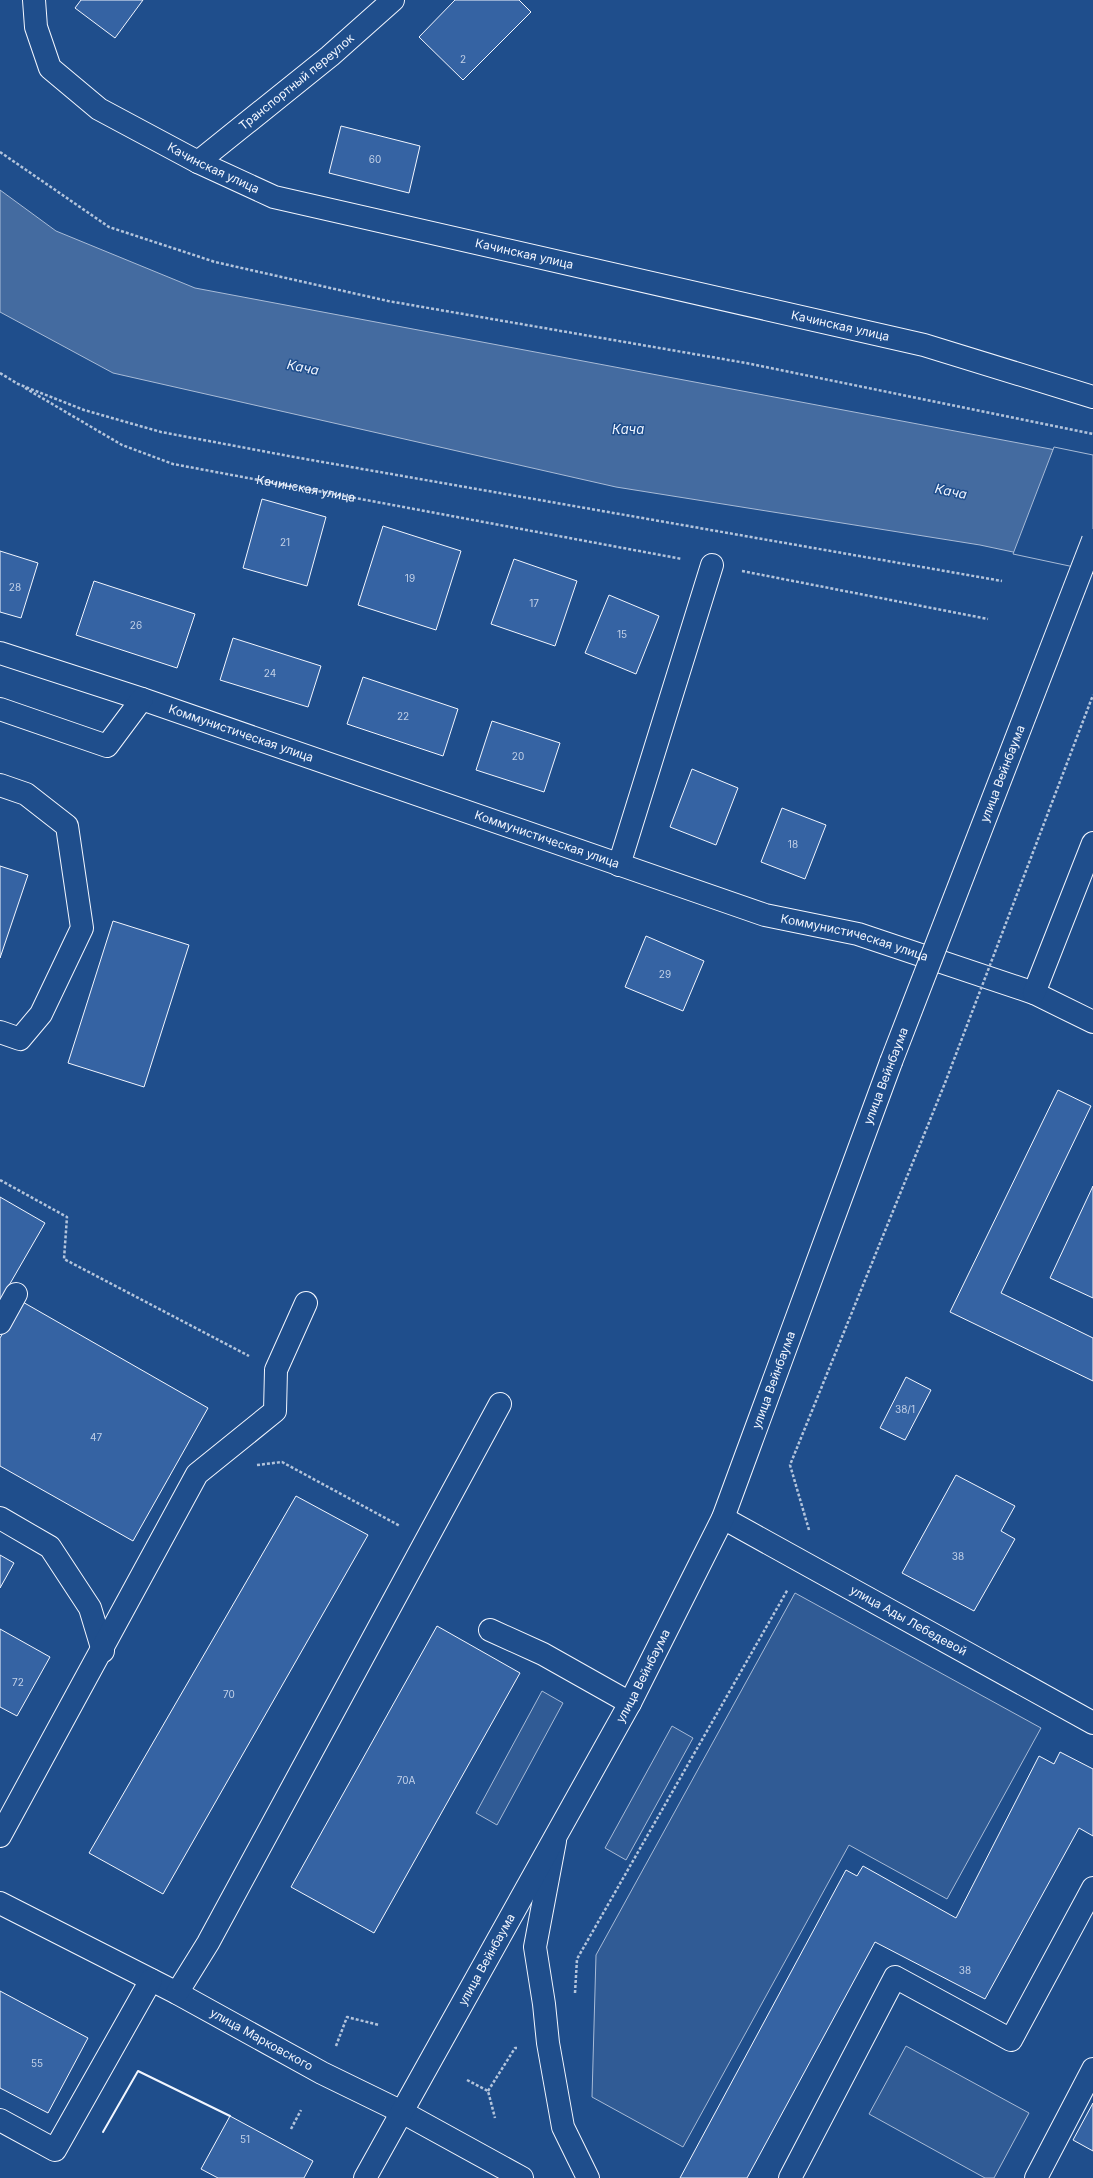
<svg xmlns="http://www.w3.org/2000/svg" width="1093" height="2178" font-family="Inter,sans-serif">
	<rect width="100%" height="100%" fill="#1f4e8c"/>
	<path fill="#305b95" stroke="#a8bbd7" d="M795 1593 1041 1728 947 1899 849 1845 683 2147 592 2097 596 1955Z
		M542 1691 563 1703 497 1825 476 1813Z
		M672 1726 693 1738 626 1860 605 1848Z
		M906 2046 1029 2113 994 2178H985L869 2114Z"/>
	<path fill="#446ba0" stroke="#a8bbd7" d="M0 190 56 231 195 288 1093 457V569L980 545 616 487 113 373 0 312Z"/>
	<path fill="#1f4e8c" stroke="#a8bbd7" d="M1054 447 1093 455V571L1013 554Z"/>
	<path fill="#3563a3" stroke="#f2f6ff" d="M81 0H143L115 38 75 8Z
		M455 0H519L531 12 463 80 419 37Z
		M341 126 420 146 409 193 329 173Z
		M262 499 326 517 307 586 243 568Z
		M383 526 461 551 436 630 358 605Z
		M0 551 38 563 21 618 0 612Z
		M514 559 577 581 555 646 491 624Z
		M94 581 195 614 177 668 76 635Z
		M609 595 659 616 636 674 585 653Z
		M233 638 321 666 308 707 220 680Z
		M363 677 458 709 443 756 347 724Z
		M492 721 560 743 544 792 476 770Z
		M692 769 738 788 716 845 670 827Z
		M782 808 826 825 805 879 761 862Z
		M0 866 28 875 0 958Z
		M113 921 189 945 144 1087 68 1063Z
		M646 936 704 961 683 1011 625 987Z
		M1058 1090 1091 1106 1001 1293 1093 1338V1381L950 1312Z
		M1093 1186V1298L1050 1278Z
		M0 1197 45 1223 0 1301Z
		M21 1301 208 1408 133 1541 0 1466V1338Z
		M906 1377 931 1390 905 1440 880 1428Z
		M956 1475 1015 1506 1001 1531 1015 1539 974 1611 902 1573Z
		M296 1496 368 1535 163 1894 89 1853Z
		M0 1555 14 1563 0 1588Z
		M437 1626 520 1673 374 1933 291 1887Z
		M0 1629 50 1657 17 1716 0 1707Z
		M1060 1752 1093 1769V1836L1079 1828 985 1999 875 1942 747 2178H680L846 1870 857 1876 863 1866 956 1918 1039 1756 1054 1764Z
		M0 1991 88 2038 48 2113 0 2088Z
		M1093 2103V2151L1073 2140Z
		M230 2116 313 2161 304 2178H218L201 2169Z"/>
	<g fill="none" stroke-linecap="round" stroke-linejoin="round">
		<g stroke="#f2f6ff" stroke-width="24">
			<g id="minor">
				<path id="s2" d="M34 0 36 27 50 68 99 109 198 162 274 197 924 345 1093 397"/>
				<path id="s3" d="M198 162 330 56 393 0"/>
				<path id="s4" d="M0 653 142 699 765 915 858 934 1034 993 1093 1022"/>
				<path d="M0 709 107 746 142 699"/>
				<path d="M0 785 26 794 67 826 82 928 41 1014 20 1039 0 1032"/>
				<path d="M619 865 712 565"/>
				<path d="M1034 993 1093 843"/>
				<path d="M0 1323 16 1294"/>
				<path d="M0 1518 50 1547 90 1608 103 1651"/>
				<path id="s5" d="M723 1518 1093 1723"/>
				<path d="M490 1630 543 1654 630 1703"/>
				<path d="M0 1836 197 1474 275 1411 276 1370 306 1303"/>
				<path id="s6" d="M0 1903 177 1993 322 2073 402 2112"/>
				<path d="M177 1993 208 1943 500 1404"/>
				<path d="M0 2120 55 2150 151 1980"/>
				<path d="M790 2178 895 1977 1011 2040 1093 1888"/>
				<path d="M1036 2178 1093 2069"/>
			</g>
		</g>
		<g stroke="#f2f6ff" stroke-width="24">
			<path id="major" d="M555 1841 535 1947 544 2004 548 2043 563 2127 588 2178
				M402 2112 522 2178"/>
		</g>
		<g stroke="#f2f6ff" stroke-width="24">
			<g id="highway">
				<path id="s7" d="M365 2178 630 1703 723 1518 891 1062"/>
			</g>
		</g>
		<g stroke="#b3c4dc" stroke-width="2.5" stroke-dasharray="3 2" stroke-linecap="butt">
			<path d="M0 152 109 227 215 262 388 301 746 363 1093 434"/>
			<path d="M0 373 18 384 84 410 161 432 294 457 1002 581"/>
			<path id="s1" d="M25 388 122 445 173 464 682 559"/>
			<path d="M742 571 988 619"/>
			<path d="M0 1180 67 1217 64 1259 249 1356"/>
			<path d="M257 1465 282 1462 400 1526"/>
			<path d="M809 1530 790 1465 945 1083"/>
			<path d="M575 1993 577 1959 788 1589"/>
			<path d="M336 2046 347 2017 379 2025"/>
			<path d="M467 2080 488 2091 495 2118"/>
			<path d="M488 2091 515 2048H517"/>
			<path d="M291 2129 301 2110"/>
		</g>
		<use href="#minor" stroke="#1f4e8c" stroke-width="22"/>
		<use href="#major" stroke="#1f4e8c" stroke-width="22"/>
		<use href="#highway" stroke="#1f4e8c" stroke-width="22"/>
		<g stroke="#f2f6ff" stroke-width="24" stroke-linecap="butt">
			<g id="highway-bridge">
				<path id="s8" d="M891 1062 1093 540"/>
			</g>
		</g>
		<path stroke="#b3c4dc" stroke-width="2.5" stroke-dasharray="3 2" stroke-linecap="butt" d="M945 1083 1093 695"/>
		<use href="#highway-bridge" stroke="#1f4e8c" stroke-width="22"/>
		<path stroke="#f2f6ff" stroke-width="2" d="M103 2132 138 2071 230 2116"/>
	</g>
	<g text-anchor="middle" stroke-width="3" stroke-linejoin="round" paint-order="stroke">
		<g font-size="10" fill="#c3d1e8">
			<text x="463" y="63">2</text>
			<text x="375" y="163">60</text>
			<text x="285" y="546">21</text>
			<text x="410" y="582">19</text>
			<text x="15" y="591">28</text>
			<text x="534" y="607">17</text>
			<text x="136" y="629">26</text>
			<text x="622" y="638">15</text>
			<text x="270" y="677">24</text>
			<text x="403" y="720">22</text>
			<text x="518" y="760">20</text>
			<text x="793" y="848">18</text>
			<text x="665" y="978">29</text>
			<text x="905" y="1413">38/1</text>
			<text x="96" y="1441">47</text>
			<text x="958" y="1560">38</text>
			<text x="18" y="1686">72</text>
			<text x="229" y="1698">70</text>
			<text x="406" y="1784">70А</text>
			<text x="965" y="1974">38</text>
			<text x="37" y="2067">55</text>
			<text x="245" y="2143">51</text>
		</g>
		<g font-size="12" fill="#f2f6ff" stroke="#1f4e8c">
			<text dy="4" stroke="none"><textPath href="#s3" startOffset="127">Транспортный переулок</textPath></text>
			<text dy="4" stroke="none"><textPath href="#s2" startOffset="263">Качинская улица</textPath></text>
			<text dy="4" stroke="none"><textPath href="#s2" startOffset="587">Качинская улица</textPath></text>
			<text dy="4" stroke="none"><textPath href="#s2" startOffset="911">Качинская улица</textPath></text>
			<text dy="4" stroke="none"><textPath href="#s1" startOffset="302">Качинская улица</textPath></text>
			<text dy="4" stroke="none"><textPath href="#s4" startOffset="254">Коммунистическая улица</textPath></text>
			<text dy="4" stroke="none"><textPath href="#s8" startOffset="309">улица Вейнбаума</textPath></text>
			<text dy="4" stroke="none"><textPath href="#s4" startOffset="578">Коммунистическая улица</textPath></text>
			<text dy="4" stroke="none"><textPath href="#s4" startOffset="901">Коммунистическая улица</textPath></text>
			<text transform="translate(886 1076) rotate(-69)" y="4">улица Вейнбаума</text>
			<text dy="4" stroke="none"><textPath href="#s7" startOffset="898">улица Вейнбаума</textPath></text>
			<text dy="4" stroke="none"><textPath href="#s5" startOffset="212">улица Ады Лебедевой</textPath></text>
			<text dy="4" stroke="none"><textPath href="#s7" startOffset="574">улица Вейнбаума</textPath></text>
			<text dy="4" stroke="none"><textPath href="#s7" startOffset="250">улица Вейнбаума</textPath></text>
			<text dy="4" stroke="none"><textPath href="#s6" startOffset="295">улица Марковского</textPath></text>
		</g>
		<g font-size="13" font-style="italic" fill="#f2f6ff" stroke="#1f4e8c">
			<text transform="translate(303 367) rotate(11)" y="5">Кача</text>
			<text x="628" y="434">Кача</text>
			<text transform="translate(951 491) rotate(11)" y="5">Кача</text>
		</g>
	</g>
</svg>
